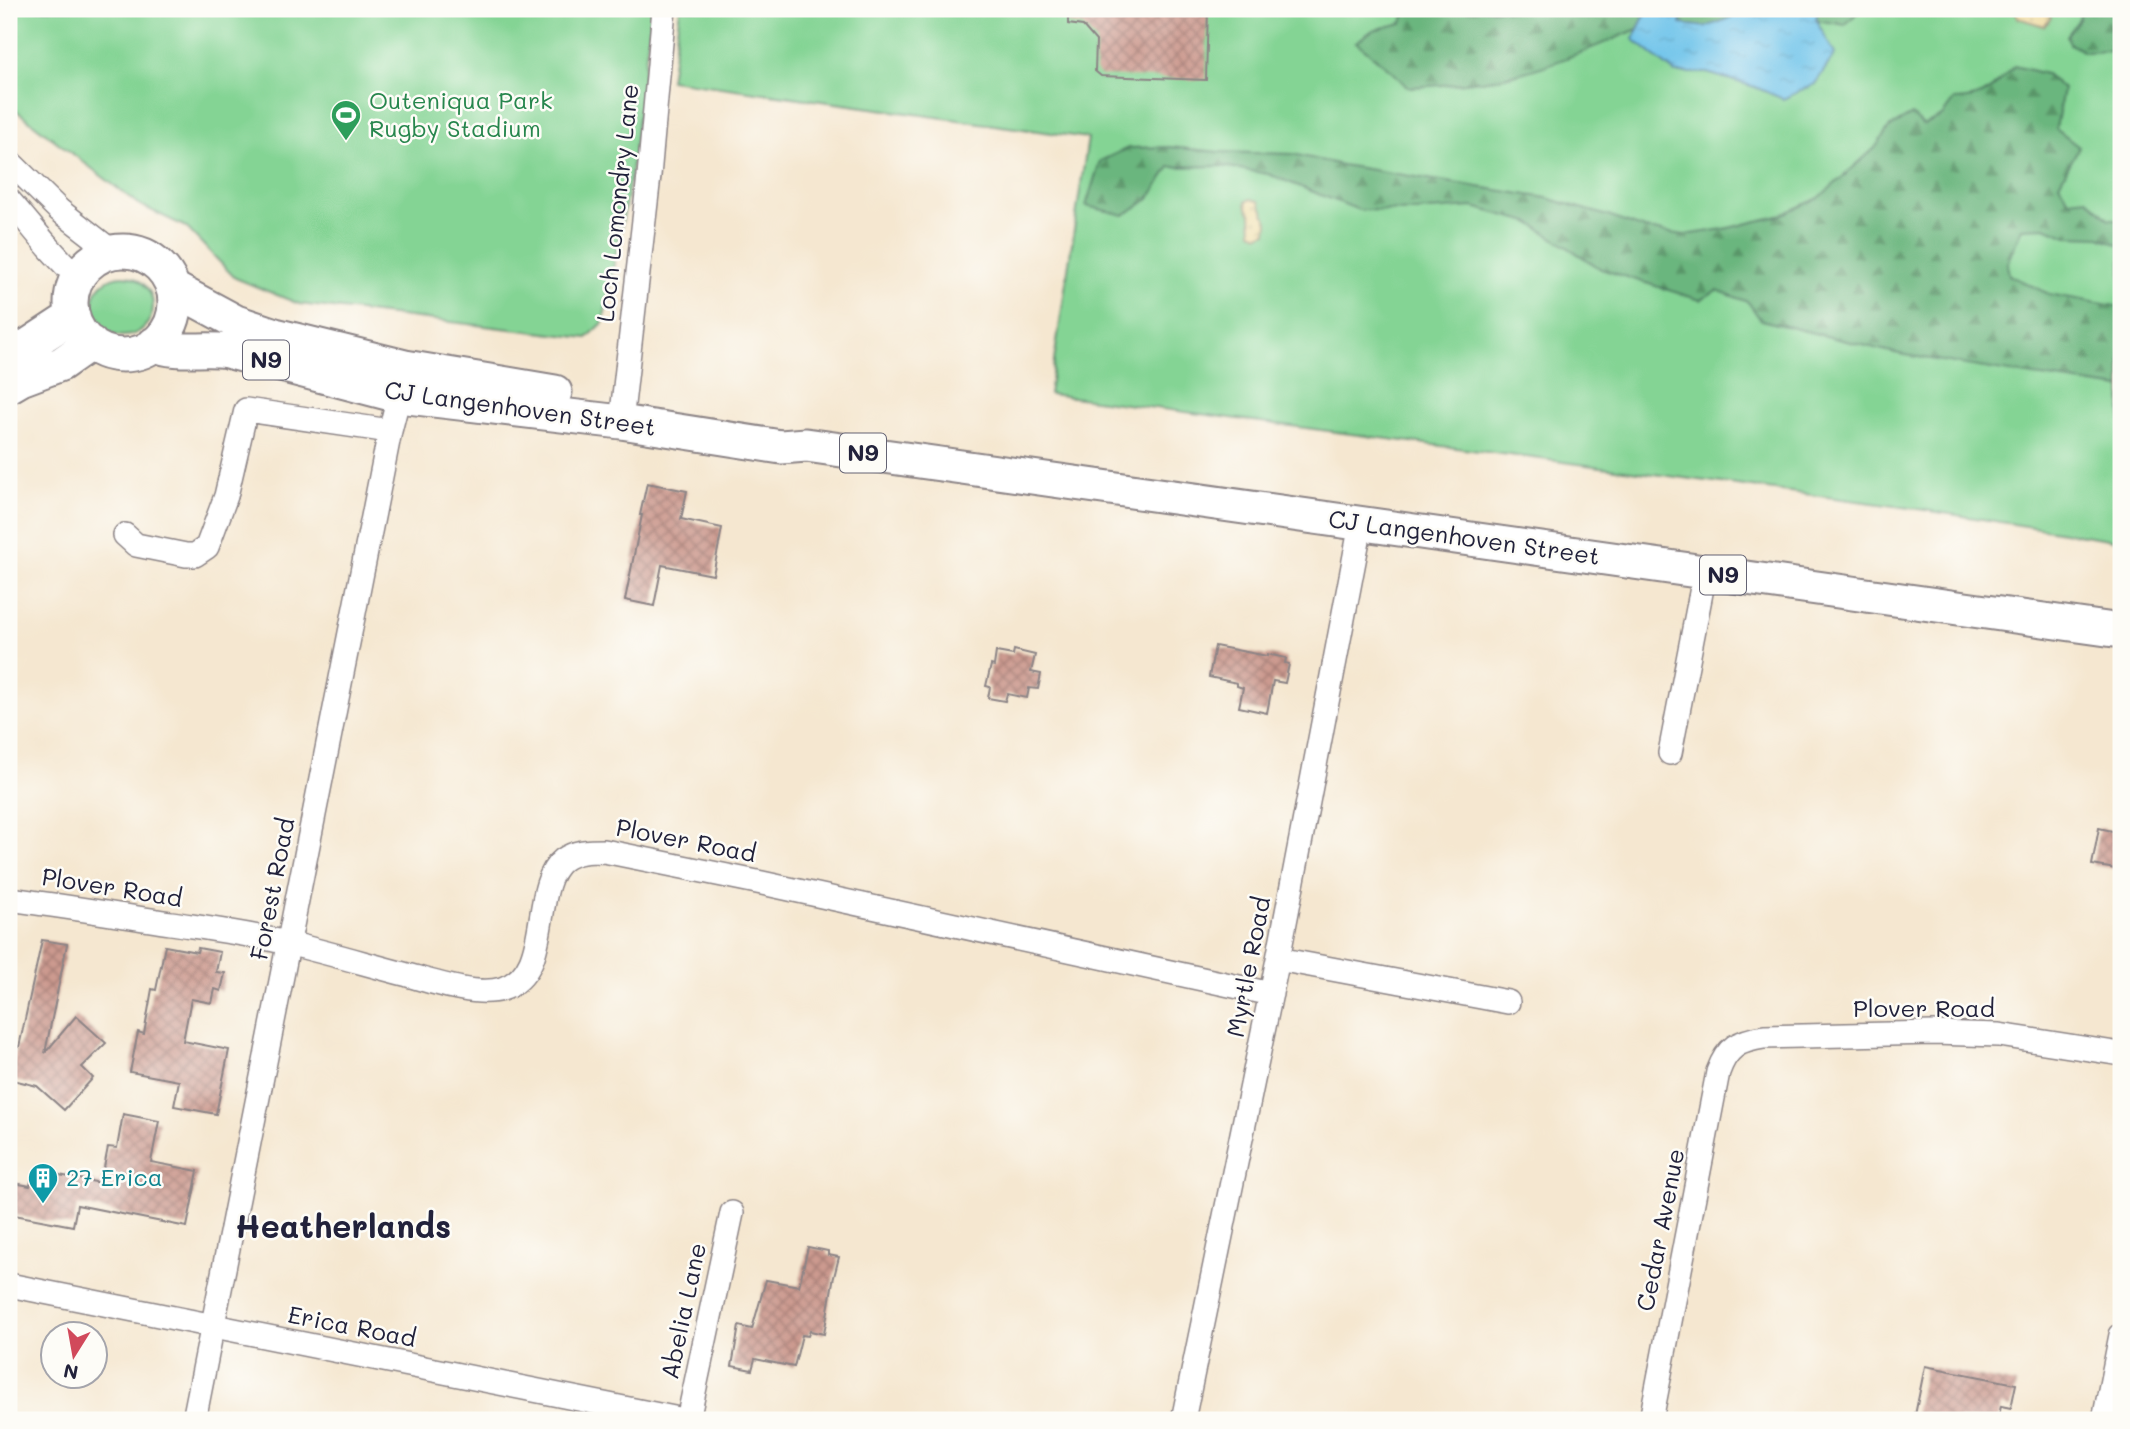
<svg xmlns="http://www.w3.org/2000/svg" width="2130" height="1429" font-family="Mali,sans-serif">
	<defs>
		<pattern id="forest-firs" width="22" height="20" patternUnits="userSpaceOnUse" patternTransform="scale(1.75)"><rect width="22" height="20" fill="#6bb67e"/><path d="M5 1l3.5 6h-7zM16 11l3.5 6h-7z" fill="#589468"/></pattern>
		<pattern id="sand-dots" width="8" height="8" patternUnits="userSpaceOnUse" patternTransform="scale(1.75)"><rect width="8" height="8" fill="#eeda9e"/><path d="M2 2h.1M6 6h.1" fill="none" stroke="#ccbb89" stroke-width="1.8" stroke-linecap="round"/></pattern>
		<pattern id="water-ripples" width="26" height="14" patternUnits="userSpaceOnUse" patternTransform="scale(1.75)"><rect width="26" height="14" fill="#6dc3ea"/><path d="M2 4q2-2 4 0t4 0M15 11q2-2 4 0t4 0" fill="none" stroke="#5ea7ca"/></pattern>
		<pattern id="building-cross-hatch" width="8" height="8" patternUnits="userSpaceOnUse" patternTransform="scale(1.75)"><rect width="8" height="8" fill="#cc9a8f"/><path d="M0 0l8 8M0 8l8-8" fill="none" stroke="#a57d76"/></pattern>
	</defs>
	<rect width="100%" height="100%" fill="#fdfcf7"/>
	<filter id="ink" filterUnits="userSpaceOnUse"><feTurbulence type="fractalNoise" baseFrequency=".0143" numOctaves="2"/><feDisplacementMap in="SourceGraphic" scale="14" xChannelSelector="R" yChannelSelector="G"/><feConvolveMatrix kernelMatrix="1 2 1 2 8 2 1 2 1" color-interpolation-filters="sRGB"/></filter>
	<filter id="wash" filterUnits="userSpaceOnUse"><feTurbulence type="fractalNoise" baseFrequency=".00686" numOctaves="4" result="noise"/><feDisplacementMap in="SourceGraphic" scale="28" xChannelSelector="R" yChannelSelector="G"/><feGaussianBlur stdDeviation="1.57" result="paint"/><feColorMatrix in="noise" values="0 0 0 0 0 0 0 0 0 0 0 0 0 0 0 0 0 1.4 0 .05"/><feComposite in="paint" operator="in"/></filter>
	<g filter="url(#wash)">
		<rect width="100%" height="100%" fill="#f5e7d0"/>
		<path fill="#84d494" stroke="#537b68" stroke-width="2" d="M9 9H652L630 180 603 323 587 338 299 304 235 278 186 227 138 204 9 105Z
			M680 9H2121V541L1918 509 1049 394 1088 138 670 80Z
			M93 306a30 30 0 1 1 60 0a30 30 0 1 1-60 0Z"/>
		<path fill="url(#forest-firs)" stroke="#466c5c" stroke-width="2" d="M1406 9H1648L1638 29C1591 48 1544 70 1494 79 1465 84 1436 86 1407 87L1393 72 1356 42 1373 30 1402 23Z
			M1683 9H1735L1733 17 1706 27 1680 24Z
			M1818 9H1861L1845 25 1816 20Z
			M2081 9H2121V61L2114 51 2085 52 2070 44 2067 36 2079 19Z
			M2014 66 2046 74 2063 89 2056 129 2079 147 2059 184 2069 200 2087 198 2109 219H2121V246L2100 237 2067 236 2045 227 2022 228 2007 263 2009 275 2049 294 2121 307V388L2034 376 1899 354 1761 320 1748 302 1717 290 1700 300 1601 269 1529 222 1473 207 1416 211 1359 210 1268 174 1222 166 1170 167 1148 200 1124 215 1086 206 1100 161 1128 148 1170 147 1219 152 1293 154 1342 165 1547 198 1608 216 1645 229 1685 235 1724 229 1778 216 1819 198 1875 148 1889 128 1912 115 1923 125 1942 116 1954 100C1984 100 1995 87 2014 66Z"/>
		<path fill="url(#sand-dots)" stroke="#887e6c" stroke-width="2" d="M2017 9H2046L2050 11 2051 19 2044 26 2018 18 2016 13Z
			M1250 199 1259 201 1268 222 1267 232 1259 235 1252 232 1251 214 1247 208 1246 202Z"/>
		<path fill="url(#water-ripples)" stroke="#487292" stroke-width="2" d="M1648 9H1683L1680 24 1706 27 1733 17 1735 9H1818L1816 20 1835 54 1815 84 1783 99 1755 87 1707 73H1675L1633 39Z"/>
		<g id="blocks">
			<path fill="url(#building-cross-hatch)" d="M1068 9H1208L1206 80 1101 76 1095 71 1096 41 1083 26 1068 24Z
				M647 483 687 491 681 519 722 528 713 575 662 565 654 606 625 600 642 515H640Z
				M1215 646 1267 656V654L1286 658 1285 663 1289 664 1285 683 1273 681 1267 713 1239 707 1243 688 1237 686V683L1209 677Z
				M1014 650 1035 655 1031 672 1041 674 1038 689 1029 688 1027 698 1007 694 1005 701 988 698 990 687 986 686 991 665 994 666 996 652 1013 655Z
				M2099 828 2121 833V866L2117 865 2116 869 2092 865Z
				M42 940 67 944 45 1053 76 1016 106 1043 82 1067 93 1078 64 1110 37 1086 9 1079 17 1046 19 1047Z
				M165 946 197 952 198 948 220 952 216 972 225 973 221 991 215 989 212 1003 191 999 183 1041 229 1050 216 1114 174 1106 179 1081 130 1072 138 1032 144 1034 152 989 156 990Z
				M123 1114 159 1121 151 1162 198 1171 187 1227 77 1205 73 1226 9 1214V1182L30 1186 32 1177 41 1179 43 1172 101 1183 108 1147 117 1148Z
				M808 1247 828 1251V1255L839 1257 833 1281 824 1334 810 1331 808 1336 802 1335 794 1367 755 1359 752 1370 732 1366 739 1326 752 1329 766 1280 799 1286Z
				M1925 1366 2016 1384 2011 1408 2001 1406 1998 1420H1914Z"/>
		</g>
	</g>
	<g filter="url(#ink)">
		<use href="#blocks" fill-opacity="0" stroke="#8c8486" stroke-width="2"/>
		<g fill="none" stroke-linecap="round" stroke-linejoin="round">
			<g stroke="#8c8486" stroke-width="26">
				<path id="minor" d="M9 161 59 210 113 252
					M9 200C32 226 52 255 78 277
					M621 422 649 176 664 9
					M125 535 136 545 186 555H195L207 547 226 496 246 410 390 431
					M1670 753 1705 572
					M9 899C63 906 117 915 171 923 211 929 252 934 291 944 329 953 366 964 404 974 430 981 476 997 502 989 555 972 529 887 563 860 575 851 589 851 604 851L762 883 1271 994
					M1278 959 1508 1002
					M9 1285 684 1420
					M194 1420 390 431 402 384
					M688 1420 732 1213
					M1183 1420 1278 959 1361 524
					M1651 1420 1718 1072C1727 1047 1738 1041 1764 1037L1933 1033 1999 1035 2121 1054
					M2104 1420 2121 1335"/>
			</g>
			<g stroke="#8c8486" stroke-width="37">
				<path id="highway" d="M71 303a52 52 0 1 1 104 0a52 52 0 1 1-104 0Z
					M173 288 236 322 275 335 405 367 555 392
					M154 344C177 355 203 347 227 351L399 396 621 422 781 447 806 445 2121 631
					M9 358 73 316
					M9 386 21 379 61 364 91 343"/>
			</g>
			<use href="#minor" stroke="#fff" stroke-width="23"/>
			<use href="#highway" stroke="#fff" stroke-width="33"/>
		</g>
	</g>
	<defs>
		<g id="stadium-pin" transform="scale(1.575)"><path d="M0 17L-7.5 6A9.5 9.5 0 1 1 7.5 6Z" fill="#2e9e5b" stroke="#fdfcf7"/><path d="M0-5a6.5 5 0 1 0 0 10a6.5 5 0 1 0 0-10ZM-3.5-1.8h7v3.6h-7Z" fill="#fff"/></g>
		<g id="building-pin" transform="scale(1.575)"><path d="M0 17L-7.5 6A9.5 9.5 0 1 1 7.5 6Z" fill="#0f9aa8" stroke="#fdfcf7"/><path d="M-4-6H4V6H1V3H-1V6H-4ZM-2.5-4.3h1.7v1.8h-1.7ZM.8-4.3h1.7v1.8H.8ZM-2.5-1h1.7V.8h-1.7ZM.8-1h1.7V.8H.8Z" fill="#fff"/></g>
	</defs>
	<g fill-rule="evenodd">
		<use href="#stadium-pin" x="346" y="115"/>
		<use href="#building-pin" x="43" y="1178"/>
	</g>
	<g text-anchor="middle" stroke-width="5" stroke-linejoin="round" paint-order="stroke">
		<g fill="#fdfcf7" stroke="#646373" stroke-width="2">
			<rect x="243" y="340.5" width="46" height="39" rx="5"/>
			<rect x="840" y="433.5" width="46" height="39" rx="5"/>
			<rect x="1700" y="555.5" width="46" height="39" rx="5"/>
		</g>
		<g font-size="23" font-weight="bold" fill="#22223b">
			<text x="266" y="368">N9</text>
			<text x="863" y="461">N9</text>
			<text x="1723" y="583">N9</text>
		</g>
		<g font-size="24" fill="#27864d" stroke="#fdfcf7" text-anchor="start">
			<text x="369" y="109">Outeniqua Park<tspan x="369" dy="28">Rugby Stadium</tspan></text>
		</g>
		<g font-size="24" fill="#22223b" stroke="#fdfcf7">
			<text transform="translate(618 203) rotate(-84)" y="8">Loch Lomondry Lane</text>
			<text transform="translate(520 409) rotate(8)" y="8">CJ Langenhoven Street</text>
			<text transform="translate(1464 538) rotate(8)" y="8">CJ Langenhoven Street</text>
			<text transform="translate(686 841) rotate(11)" y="8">Plover Road</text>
			<text transform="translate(112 888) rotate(9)" y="8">Plover Road</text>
			<text transform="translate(273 889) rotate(-79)" y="8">Forest Road</text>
			<text transform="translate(1249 967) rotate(-79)" y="8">Myrtle Road</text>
			<text x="1924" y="1017">Plover Road</text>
			<text transform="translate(1661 1230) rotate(-79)" y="8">Cedar Avenue</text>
			<text transform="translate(684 1311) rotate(-78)" y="8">Abelia Lane</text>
			<text transform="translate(352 1327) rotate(11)" y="8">Erica Road</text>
		</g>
		<g font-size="24" fill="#0d838f" stroke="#fdfcf7" text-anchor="start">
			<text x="66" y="1186">27 Erica</text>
		</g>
		<g font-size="32" font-weight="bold" fill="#22223b" stroke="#fdfcf7">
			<text x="343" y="1238">Heatherlands</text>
		</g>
	</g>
	<rect width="2130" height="1429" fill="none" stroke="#fdfcf7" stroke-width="35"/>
	<g transform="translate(74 1355) rotate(191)"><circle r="33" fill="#fdfcf7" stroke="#a5a5ac" stroke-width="2"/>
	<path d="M0-5L12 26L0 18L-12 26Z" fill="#d1495b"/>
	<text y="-10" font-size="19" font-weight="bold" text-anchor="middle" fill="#22223b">N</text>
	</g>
</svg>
